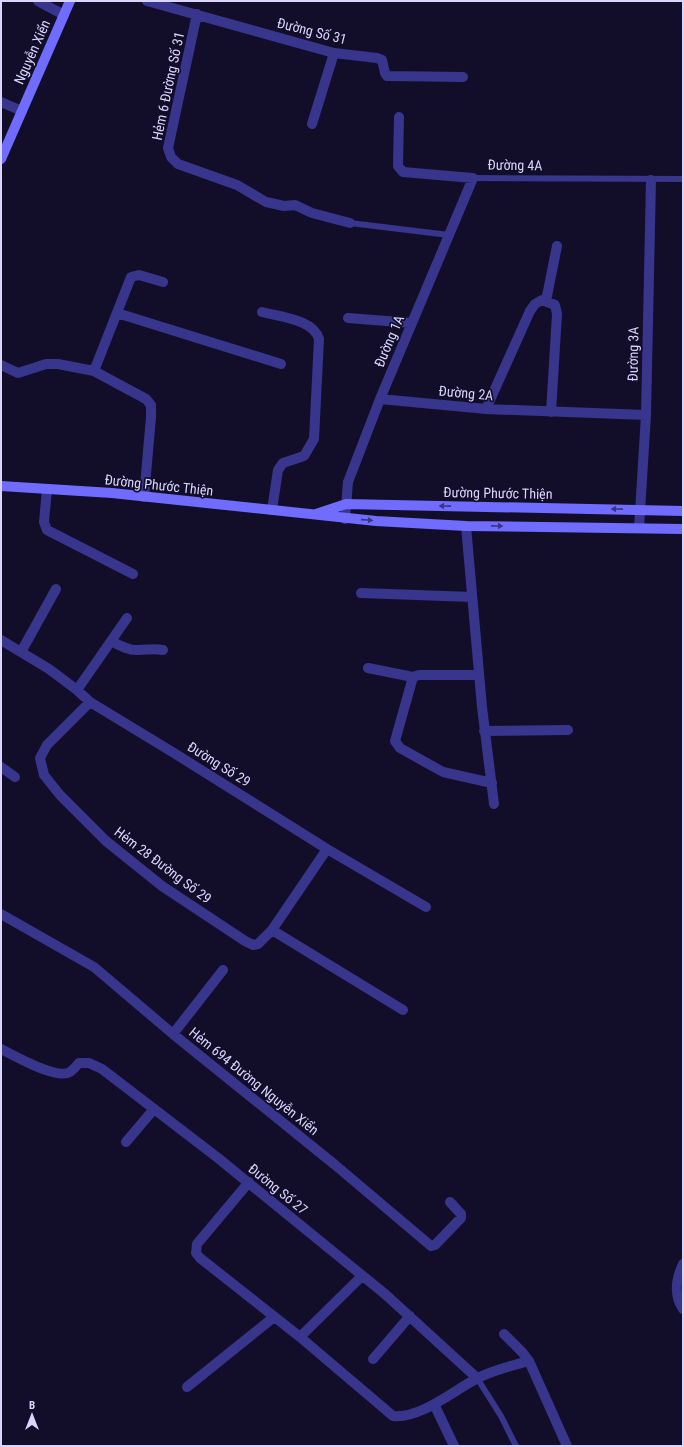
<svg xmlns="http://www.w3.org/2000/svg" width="684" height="1447" font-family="'Roboto Condensed',sans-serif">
	<rect width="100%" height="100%" fill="#120e29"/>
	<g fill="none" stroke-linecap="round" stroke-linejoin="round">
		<path stroke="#38358c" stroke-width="6" d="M473 178 683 179
			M350 223 449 235
			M477 1378 501 1416 516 1446"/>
		<path stroke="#38358c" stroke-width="10" d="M38 1 64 15
			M147 1 334 53 377 58 382 60 385 73 387 76 463 77
			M197 14 168 148 171 157 178 164 237 185 266 202 284 206 295 205 312 213 350 223
			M1 102 22 111
			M312 124 334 53
			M546 301 557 246
			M262 312C280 317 313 319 319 339L314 439 304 456 283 463 278 470 272 510
			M117 313 281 364
			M348 318 412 323
			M1 365 18 373 46 364H58L94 371
			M380 399 486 409 646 415
			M486 409 530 311 535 304 542 300 555 305 557 314 551 412
			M47 489 44 522 47 530 133 574
			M144 497 151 417V405L146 399 94 371 131 277 139 275 163 282
			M345 519 348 482 380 399 473 178 403 172 398 166 399 117
			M466 526 482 707 494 804
			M639 528 646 415 651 180
			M361 593 472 597
			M1 640 49 669 77 690 90 702 174 753 327 849 426 907
			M111 641C119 645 129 651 138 650 147 650 154 648 163 650
			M21 652 56 589
			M368 668 413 677
			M479 675H419L413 677 395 741 400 748 443 772 492 783
			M77 690 127 618
			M90 702 47 745 40 758 44 775 60 795 106 841 162 886 245 941 253 945 258 944 272 930 327 849
			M484 731 568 730
			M1 767 15 777
			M1 914 94 967 173 1034 334 1164 431 1246 435 1245 461 1218V1214L450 1202
			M272 930 403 1010
			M173 1034 223 970
			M1 1049C15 1056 56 1080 70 1072 73 1070 76 1066 79 1063H89L102 1069 218 1158 385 1294 477 1378
			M126 1142 154 1109
			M249 1182 197 1244 196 1253 200 1258 300 1337 393 1416C420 1419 453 1391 476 1379 492 1370 511 1366 529 1361L567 1446
			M683 1264C676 1279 673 1294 683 1309
			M504 1334 522 1352 529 1361
			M300 1337 362 1276
			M373 1359 410 1316
			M187 1387 274 1317
			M434 1404 454 1446"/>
		<path stroke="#706cff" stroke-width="10" d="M1 159 70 1
			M1 486 112 493 376 521 466 526 683 529
			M316 514 346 504 683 511"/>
	</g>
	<defs><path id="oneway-solid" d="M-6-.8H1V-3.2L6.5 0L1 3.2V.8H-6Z"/></defs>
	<g fill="#38347f">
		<use href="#oneway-solid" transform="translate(445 506) rotate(-179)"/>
		<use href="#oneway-solid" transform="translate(617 509) rotate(-179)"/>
		<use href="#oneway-solid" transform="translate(367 520) rotate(4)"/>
		<use href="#oneway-solid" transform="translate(497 526) rotate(1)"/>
	</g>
	<g text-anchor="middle" stroke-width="3.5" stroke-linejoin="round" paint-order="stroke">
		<g font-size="14" fill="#dad5ff" stroke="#120e29">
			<text transform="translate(312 31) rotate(14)" y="5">Đường Số 31</text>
			<text transform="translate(32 52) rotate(-66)" y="5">Nguyễn Xiển</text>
			<text transform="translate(168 86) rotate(-78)" y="5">Hẻm 6 Đường Số 31</text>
			<text transform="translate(515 165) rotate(1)" y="5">Đường 4A</text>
			<text transform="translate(389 341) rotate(-67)" y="5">Đường 1A</text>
			<text transform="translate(633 354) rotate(-89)" y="5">Đường 3A</text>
			<text transform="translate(466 393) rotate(5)" y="5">Đường 2A</text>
			<text transform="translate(159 485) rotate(6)" y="5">Đường Phước Thiện</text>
			<text transform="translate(498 493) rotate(1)" y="5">Đường Phước Thiện</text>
			<text transform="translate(219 764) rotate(32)" y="5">Đường Số 29</text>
			<text transform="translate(163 865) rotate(37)" y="5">Hẻm 28 Đường Số 29</text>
			<text transform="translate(254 1081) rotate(39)" y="5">Hẻm 694 Đường Nguyễn Xiển</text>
			<text transform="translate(278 1189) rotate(39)" y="5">Đường Số 27</text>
		</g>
	</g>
	<rect width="684" height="1447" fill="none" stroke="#dad5ff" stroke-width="4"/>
	<g transform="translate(32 1415)" stroke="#120e29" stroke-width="3" paint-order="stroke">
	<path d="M0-3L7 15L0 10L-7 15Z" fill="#dad5ff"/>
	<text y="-6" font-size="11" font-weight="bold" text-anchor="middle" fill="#dad5ff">B</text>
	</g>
</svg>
